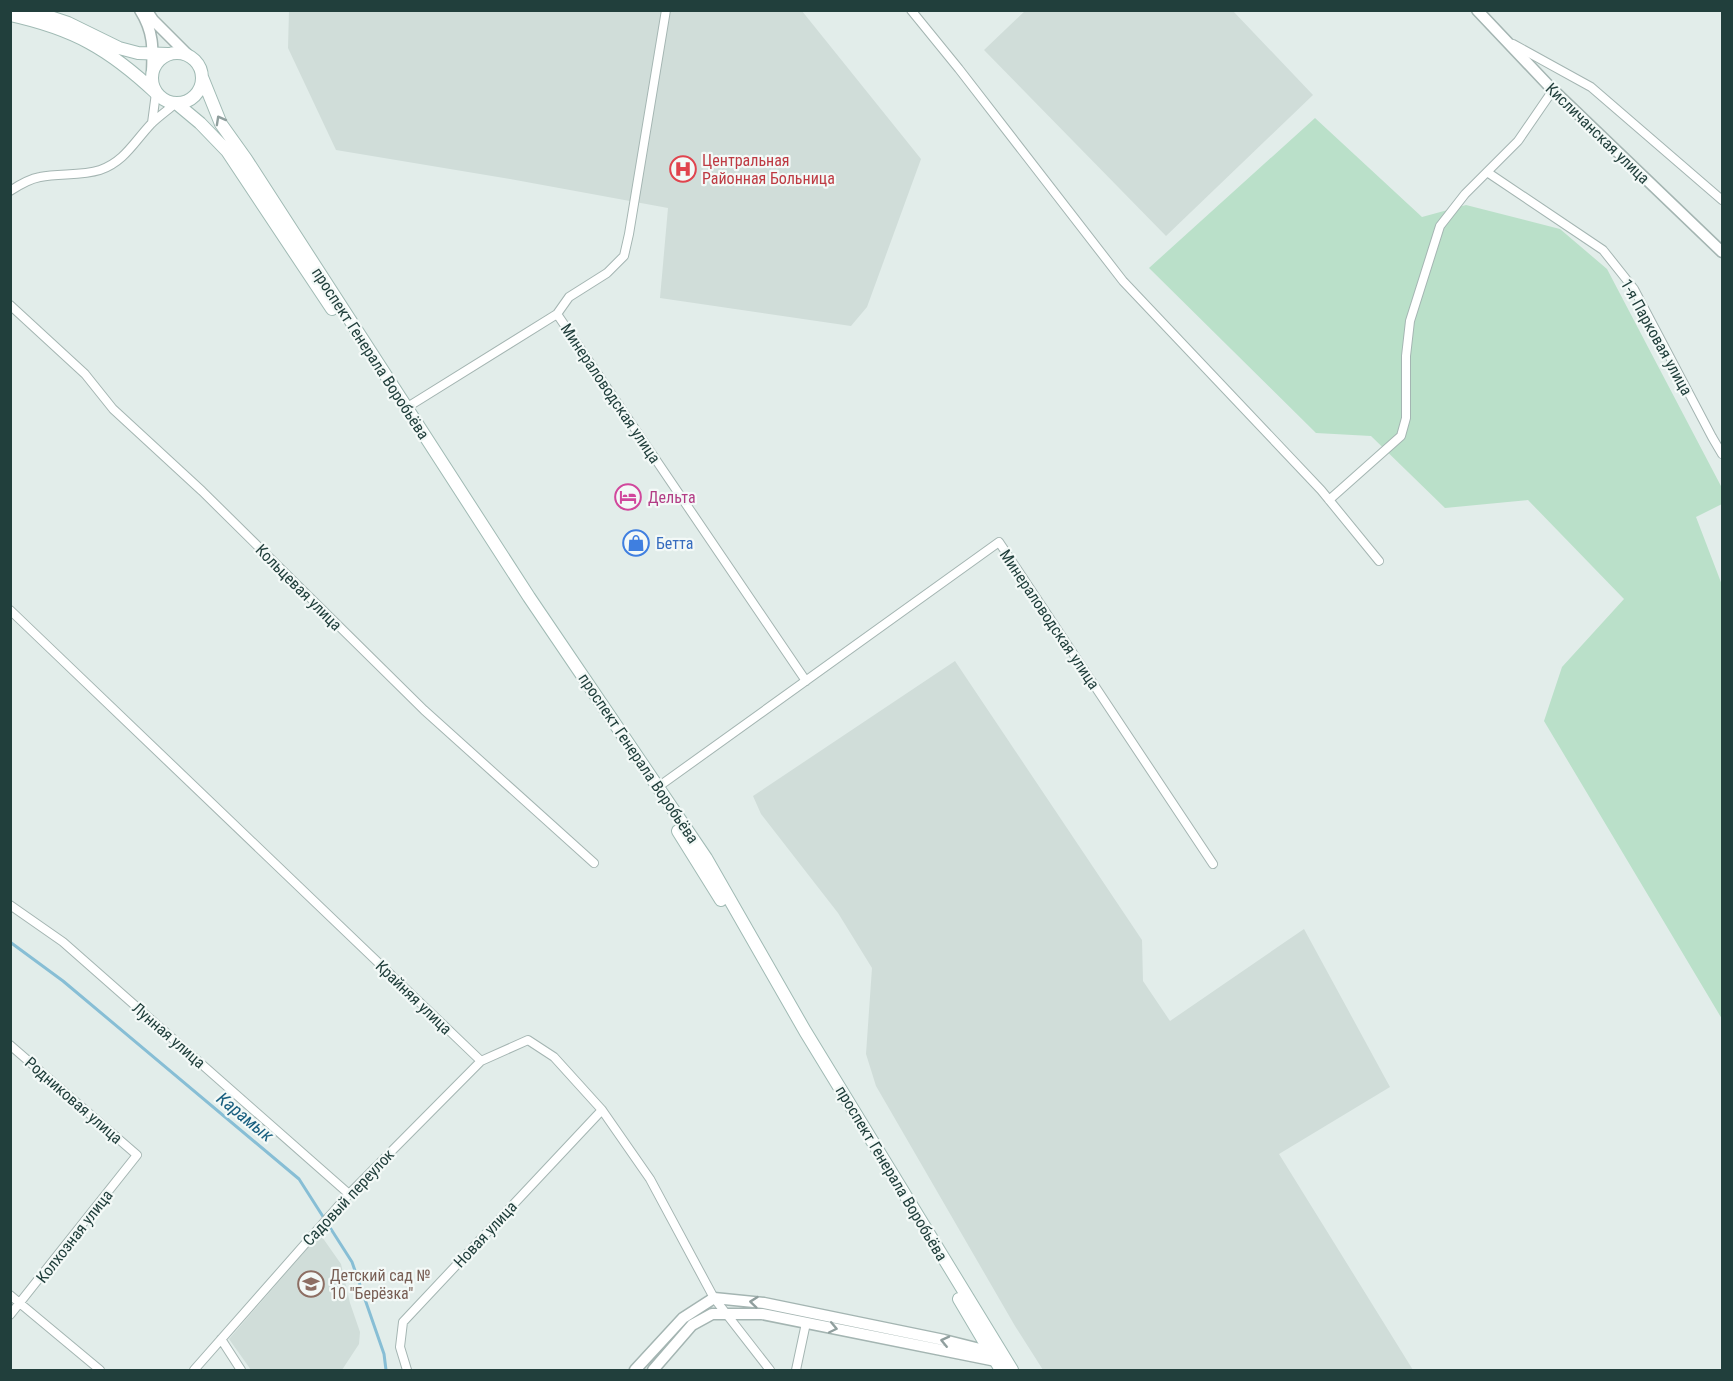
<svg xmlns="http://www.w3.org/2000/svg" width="1733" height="1381" font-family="'Roboto Condensed',sans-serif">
	<rect width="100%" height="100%" fill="#e2edea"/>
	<path fill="#d0ddd9" d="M289 10 802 11 921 159 867 307 851 326 660 298 668 208 510 179 336 150 288 48Z
		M1026 10 1233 11 1313 95 1166 236 984 50Z
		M955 661 1142 940 1143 981 1170 1021 1304 929 1390 1087 1279 1154 1413 1370H1043L1015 1326 876 1086 866 1054 872 968 838 913 761 814 753 796Z
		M320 1234 341 1264 350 1303 360 1332 359 1344 342 1370H251L229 1339Z"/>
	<path fill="#bae0c9" d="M1315 118 1422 217 1466 205 1560 229 1607 269 1722 488V504L1696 517 1722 585V1019L1544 721 1562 667 1624 599 1528 500 1445 508 1371 436 1316 433 1149 268Z"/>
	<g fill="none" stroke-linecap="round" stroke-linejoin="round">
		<path stroke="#87bed5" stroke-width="3" d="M10 942 63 981 299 1179 352 1262 384 1354 386 1370"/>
		<g stroke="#a4b5b2" stroke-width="10">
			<path id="minor" d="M911 10 959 69 1123 281 1321 490 1379 561
				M1513 44 1591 87 1722 200
				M152 123 156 93
				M1487 172 1603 250 1634 289 1712 437 1722 454
				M10 191C19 185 29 179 40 177 59 173 81 176 100 170 124 162 134 142 151 124 158 117 168 110 176 103
				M10 305 85 374 113 409 202 491 424 710 594 863
				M557 314 806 681
				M406 408 557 314 569 297 607 273 624 256 629 234 666 10
				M1329 500 1401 436 1406 418V356L1410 321 1440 226 1465 194 1518 141 1553 90
				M10 610 481 1061 528 1040 554 1057 602 1110 650 1179 714 1298 770 1370
				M658 787 999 542 1213 864
				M10 905 63 942 349 1194
				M10 1045 137 1155 10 1315
				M10 1295 100 1370
				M221 1339 241 1370
				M194 1370 349 1194 481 1061
				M407 1370 400 1347 403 1322 602 1110
				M796 1370 806 1323"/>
		</g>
		<g stroke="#a4b5b2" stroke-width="13">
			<path id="tertiary" d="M140 10C154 32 153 49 152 73
				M1477 10 1550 87 1722 252
				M147 11 153 20 188 55
				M635 1370 683 1318 714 1298 764 1303 944 1340 996 1353
				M653 1370 692 1325 712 1314H762L1001 1362"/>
		</g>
		<g stroke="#a0bab4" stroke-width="14">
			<path id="secondary" d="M29 10 68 23 119 48 138 53 168 54
				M10 15C74 29 109 49 156 93
				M152 78a25 25 0 1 1 50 0a25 25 0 1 1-50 0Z
				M202 77 221 124 246 159 529 597 706 858 805 1031 1012 1370
				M176 103 200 123 227 151 332 309
				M678 831 721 900
				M959 1299 1001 1370"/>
		</g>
		<use href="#minor" stroke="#fff" stroke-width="8"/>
		<use href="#tertiary" stroke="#fff" stroke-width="10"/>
		<use href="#secondary" stroke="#fff" stroke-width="12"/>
	</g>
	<defs><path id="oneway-chevron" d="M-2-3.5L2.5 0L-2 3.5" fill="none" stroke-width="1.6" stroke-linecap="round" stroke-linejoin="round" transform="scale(1.5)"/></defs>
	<g stroke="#909f9e">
		<use href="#oneway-chevron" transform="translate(220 120) rotate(-119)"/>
		<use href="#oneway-chevron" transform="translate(754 1302) rotate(-174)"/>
		<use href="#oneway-chevron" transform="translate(833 1328) rotate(12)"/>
		<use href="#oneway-chevron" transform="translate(945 1341) rotate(-167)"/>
	</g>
	<defs>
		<g id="hospital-ring" transform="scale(1.35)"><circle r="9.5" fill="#f3f9f7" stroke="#e0444e" stroke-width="1.5"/><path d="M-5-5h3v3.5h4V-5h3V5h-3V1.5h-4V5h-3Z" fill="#e0444e"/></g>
		<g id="hotel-ring" transform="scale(1.35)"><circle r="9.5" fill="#f3f9f7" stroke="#d1479c" stroke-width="1.5"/><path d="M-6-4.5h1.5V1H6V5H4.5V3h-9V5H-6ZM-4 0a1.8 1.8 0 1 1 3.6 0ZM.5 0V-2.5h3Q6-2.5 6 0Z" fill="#d1479c"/></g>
		<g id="shop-ring" transform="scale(1.35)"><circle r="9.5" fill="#f3f9f7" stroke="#3f7fe0" stroke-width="1.5"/><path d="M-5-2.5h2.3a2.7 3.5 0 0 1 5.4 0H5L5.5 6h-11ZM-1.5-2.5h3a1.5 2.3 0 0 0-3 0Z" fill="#3f7fe0"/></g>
		<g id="school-ring" transform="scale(1.35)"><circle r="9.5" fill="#f3f9f7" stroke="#8d6e63" stroke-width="1.5"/><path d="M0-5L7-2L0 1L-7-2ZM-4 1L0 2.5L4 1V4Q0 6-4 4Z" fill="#8d6e63"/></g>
	</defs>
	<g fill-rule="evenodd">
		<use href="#hospital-ring" x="683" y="169"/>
		<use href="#hotel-ring" x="628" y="497"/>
		<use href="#shop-ring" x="636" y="543"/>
		<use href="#school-ring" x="311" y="1284"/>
	</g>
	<g text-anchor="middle" stroke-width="4.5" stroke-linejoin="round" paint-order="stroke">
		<g font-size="16" fill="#213f3c" stroke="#f3f9f7">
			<text transform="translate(1598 133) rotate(44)" y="6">Кисличанская улица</text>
			<text transform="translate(1657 337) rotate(61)" y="6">1-я Парковая улица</text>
			<text transform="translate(371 353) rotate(57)" y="6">проспект Генерала Воробьёва</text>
			<text transform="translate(611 393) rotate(56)" y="6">Минераловодская улица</text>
			<text transform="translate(299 587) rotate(45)" y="6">Кольцевая улица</text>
			<text transform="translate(1050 619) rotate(56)" y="6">Минераловодская улица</text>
			<text transform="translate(639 758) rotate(56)" y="6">проспект Генерала Воробьёва</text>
			<text transform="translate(414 997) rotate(44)" y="6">Крайняя улица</text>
			<text transform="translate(169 1035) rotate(41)" y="6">Лунная улица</text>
			<text transform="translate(74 1100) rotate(41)" y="6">Родниковая улица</text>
			<text transform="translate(892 1173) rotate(59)" y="6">проспект Генерала Воробьёва</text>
			<text transform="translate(348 1197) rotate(-47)" y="6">Садовый переулок</text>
			<text transform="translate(485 1234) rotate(-47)" y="6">Новая улица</text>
			<text transform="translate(74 1236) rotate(-52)" y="6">Колхозная улица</text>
		</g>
		<g font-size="16" fill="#be3a42" stroke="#f3f9f7" text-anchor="start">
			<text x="702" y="166">Центральная<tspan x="702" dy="18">Районная Больница</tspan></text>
		</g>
		<g font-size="16" fill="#b23c85" stroke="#f3f9f7" text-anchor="start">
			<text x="648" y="503">Дельта</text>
		</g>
		<g font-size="16" fill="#366cbe" stroke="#f3f9f7" text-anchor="start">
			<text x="656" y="549">Бетта</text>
		</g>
		<g font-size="16" fill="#785e54" stroke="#f3f9f7" text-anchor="start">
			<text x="330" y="1281">Детский сад №<tspan x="330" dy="18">10 "Берёзка"</tspan></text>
		</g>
		<g font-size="18" font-style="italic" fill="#175e7f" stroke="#f3f9f7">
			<text transform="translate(245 1117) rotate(39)" y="6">Карамык</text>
		</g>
	</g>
	<rect width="1733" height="1381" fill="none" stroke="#213f3c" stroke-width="24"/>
</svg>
